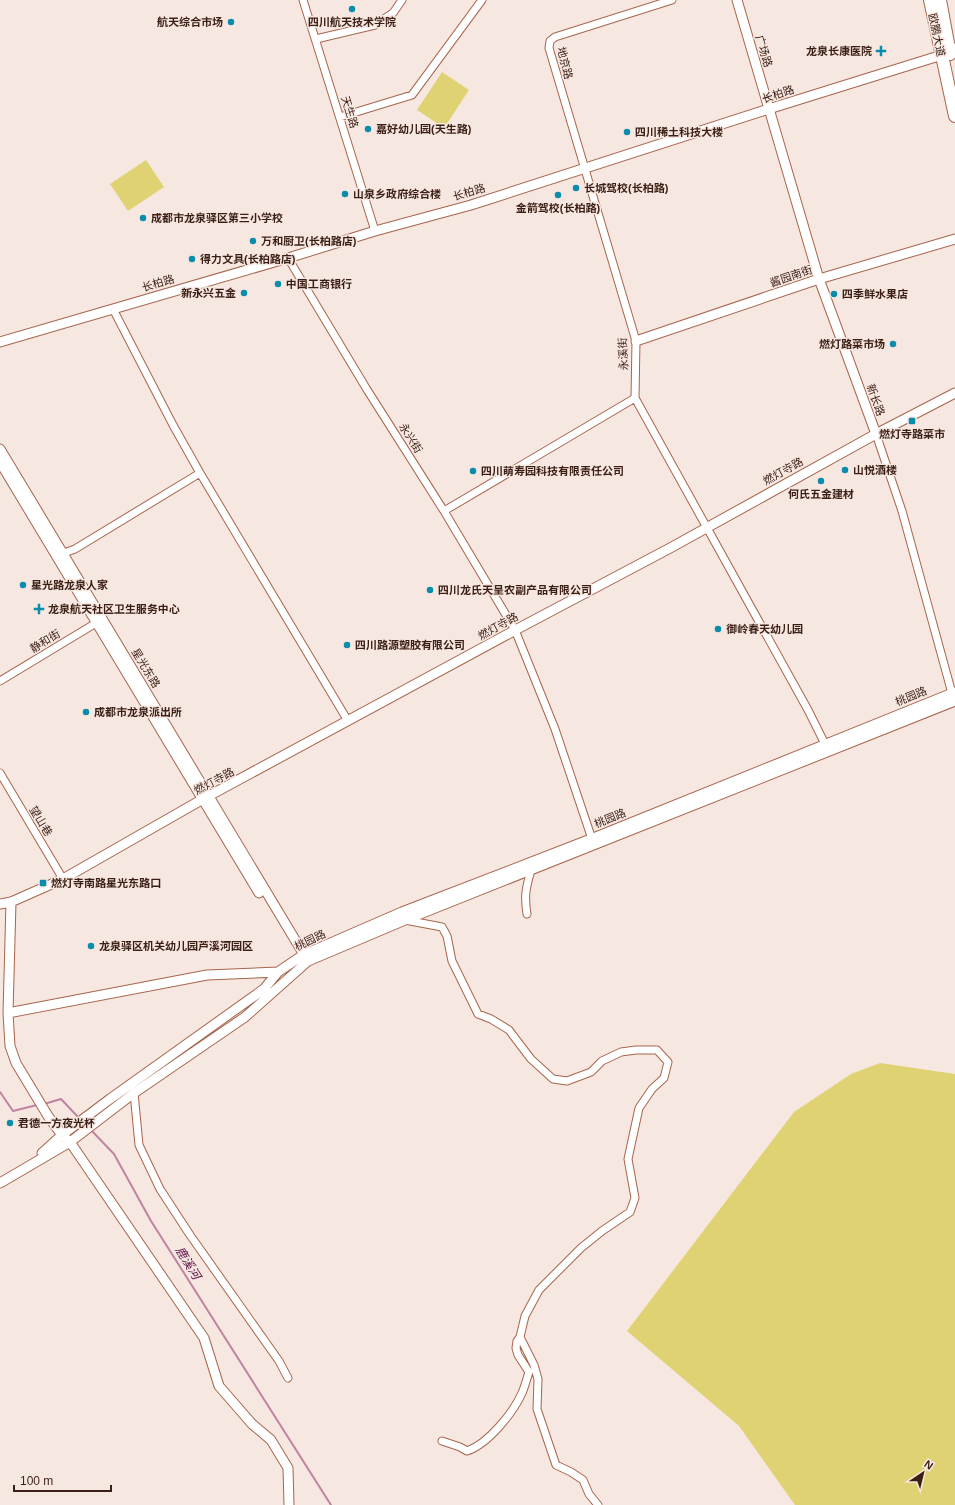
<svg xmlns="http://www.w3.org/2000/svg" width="955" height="1505" font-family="Arial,'Noto Sans SC',sans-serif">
	<rect width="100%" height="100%" fill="#f7e7e1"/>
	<path fill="#ded272" d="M442 72 469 90 444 128 417 110Z
		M146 160 164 187 128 211 110 184Z
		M880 1063 955 1074V1505H795L739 1426 627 1331 794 1112 851 1074Z"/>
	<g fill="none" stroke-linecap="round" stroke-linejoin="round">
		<path stroke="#be84a0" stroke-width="2" d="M0 1092 13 1111 37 1105
			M44 1104 61 1099 79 1118
			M90 1129 114 1154 151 1221 331 1505"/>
		<g stroke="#a7654c" stroke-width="9">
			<path id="street" d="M303 0 375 231
				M672 0 555 37 550 41 549 48 636 341 635 398 808 710 827 748
				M316 39 375 25 393 13 402 0
				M340 117 412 95 482 0
				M288 258 366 388 444 511 515 630 555 729 593 842
				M113 309 173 425 200 473 348 721
				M876 434 902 511 953 697
				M444 511 635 398
				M64 553 75 549 200 473
				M0 681 101 620
				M0 773 63 879
				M527 914C524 895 526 888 531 870
				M405 920 442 927 447 936 452 961 478 1014 491 1019 509 1030 531 1059 553 1079 567 1081 591 1072 602 1061 621 1052 636 1050H657L668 1062 664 1078 652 1089 639 1108 628 1159 635 1198 630 1212 602 1231 581 1248 539 1290 525 1316 520 1337 517 1341 516 1348 518 1355 529 1372C527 1378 525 1386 522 1393 513 1413 488 1444 467 1451L460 1447 442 1441
				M134 1093 139 1145 160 1189 190 1235 279 1361 288 1378
				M520 1337 534 1365 538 1379 537 1409 556 1465 571 1472 583 1480 589 1494 598 1505"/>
		</g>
		<g stroke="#a7654c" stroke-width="11">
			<path id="secondary" d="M737 0 819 279 876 434
				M636 341 819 279 955 239
				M0 342 288 258 375 231 471 205 775 107 942 55 955 48
				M0 449 306 958
				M0 462 259 893
				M11 902 8 1013 10 1046 16 1063 48 1116 62 1135 70 1142 204 1338 219 1386 252 1424 271 1440 288 1468 289 1505
				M0 904 11 902 63 879 203 799 521 627 672 547 876 434 955 393
				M8 1013 207 975 278 972
				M42 1153 62 1135 110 1099 264 989 278 972 303 955 402 912 591 839 955 692
				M0 1183 70 1142 134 1093 245 1017 308 961 405 920 955 701"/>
		</g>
		<g stroke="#a7654c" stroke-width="14">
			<path id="highway" d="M930 0 955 116
				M940 0 950 54"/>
		</g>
		<use href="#street" stroke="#fff" stroke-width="7"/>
		<use href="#secondary" stroke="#fff" stroke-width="9"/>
		<use href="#highway" stroke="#fff" stroke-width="12"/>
	</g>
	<g fill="#0a8cac" stroke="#f7e7e1" stroke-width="1.5">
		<circle cx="352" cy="9" r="4"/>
		<circle cx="231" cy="22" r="4"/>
		<path d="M879 45h4v4h4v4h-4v4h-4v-4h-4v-4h4z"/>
		<circle cx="368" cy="129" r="4"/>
		<circle cx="627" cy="132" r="4"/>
		<circle cx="576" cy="188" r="4"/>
		<circle cx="345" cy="194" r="4"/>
		<circle cx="558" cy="195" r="4"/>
		<circle cx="143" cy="218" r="4"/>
		<circle cx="253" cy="241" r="4"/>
		<circle cx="192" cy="259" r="4"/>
		<circle cx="278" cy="284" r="4"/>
		<circle cx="244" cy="293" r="4"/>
		<circle cx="834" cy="294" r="4"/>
		<circle cx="893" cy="344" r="4"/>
		<rect x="908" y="417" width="8" height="8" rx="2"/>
		<circle cx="845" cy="470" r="4"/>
		<circle cx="473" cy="471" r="4"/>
		<circle cx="821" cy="481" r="4"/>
		<circle cx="23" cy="585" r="4"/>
		<circle cx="430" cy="590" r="4"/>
		<path d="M37 603h4v4h4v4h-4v4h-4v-4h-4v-4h4z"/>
		<circle cx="718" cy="629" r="4"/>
		<circle cx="347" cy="645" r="4"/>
		<circle cx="86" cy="712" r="4"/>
		<rect x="39" y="879" width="8" height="8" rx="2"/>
		<circle cx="91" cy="946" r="4"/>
		<circle cx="10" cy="1123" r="4"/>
	</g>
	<g text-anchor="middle" stroke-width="3" stroke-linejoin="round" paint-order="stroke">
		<g font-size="11" font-weight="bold" fill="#3b1f15" stroke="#f7e7e1" text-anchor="start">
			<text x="223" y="26" text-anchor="end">航天综合市场</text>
			<text x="352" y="26" text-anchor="middle">四川航天技术学院</text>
			<text x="872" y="55" text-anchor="end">龙泉长康医院</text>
			<text x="376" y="133">嘉好幼儿园(天生路)</text>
			<text x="635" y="136">四川稀土科技大楼</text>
			<text x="584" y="192">长城驾校(长柏路)</text>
			<text x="353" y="198">山泉乡政府综合楼</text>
			<text x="558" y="212" text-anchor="middle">金箭驾校(长柏路)</text>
			<text x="151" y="222">成都市龙泉驿区第三小学校</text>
			<text x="261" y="245">万和厨卫(长柏路店)</text>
			<text x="200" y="263">得力文具(长柏路店)</text>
			<text x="286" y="288">中国工商银行</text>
			<text x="236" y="297" text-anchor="end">新永兴五金</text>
			<text x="842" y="298">四季鲜水果店</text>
			<text x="885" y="348" text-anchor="end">燃灯路菜市场</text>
			<text x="912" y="438" text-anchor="middle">燃灯寺路菜市</text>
			<text x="853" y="474">山悦酒楼</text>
			<text x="481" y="475">四川萌寿园科技有限责任公司</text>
			<text x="821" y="498" text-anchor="middle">何氏五金建材</text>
			<text x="31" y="589">星光路龙泉人家</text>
			<text x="438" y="594">四川龙氏天呈农副产品有限公司</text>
			<text x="48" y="613">龙泉航天社区卫生服务中心</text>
			<text x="726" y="633">御岭春天幼儿园</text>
			<text x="355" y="649">四川路源塑胶有限公司</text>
			<text x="94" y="716">成都市龙泉派出所</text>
			<text x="51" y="887">燃灯寺南路星光东路口</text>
			<text x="99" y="950">龙泉驿区机关幼儿园芦溪河园区</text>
			<text x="18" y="1127">君德一方夜光杯</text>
		</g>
		<g font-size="11" fill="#3b1f15" stroke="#f7e7e1">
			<text transform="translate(937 35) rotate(78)" y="4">欧鹏大道</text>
			<text transform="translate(764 51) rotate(73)" y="4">广场路</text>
			<text transform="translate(565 63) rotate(76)" y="4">地京路</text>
			<text transform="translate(778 94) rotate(-18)" y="4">长柏路</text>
			<text transform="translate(350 112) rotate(73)" y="4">天生路</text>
			<text transform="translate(469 192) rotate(-16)" y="4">长柏路</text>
			<text transform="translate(791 276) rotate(-19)" y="4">酱园南街</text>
			<text transform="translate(158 283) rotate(-16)" y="4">长柏路</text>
			<text transform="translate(623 354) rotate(-93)" y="4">永溪街</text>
			<text transform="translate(876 400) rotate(70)" y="4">新长路</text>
			<text transform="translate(411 438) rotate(58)" y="4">永兴街</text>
			<text transform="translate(783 471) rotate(-29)" y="4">燃灯寺路</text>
			<text transform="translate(498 626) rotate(-29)" y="4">燃灯寺路</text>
			<text transform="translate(45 641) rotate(-31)" y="4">静和街</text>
			<text transform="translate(146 668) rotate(59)" y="4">星光东路</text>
			<text transform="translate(911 696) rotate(-22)" y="4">桃园路</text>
			<text transform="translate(214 781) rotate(-28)" y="4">燃灯寺路</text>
			<text transform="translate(610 818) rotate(-22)" y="4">桃园路</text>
			<text transform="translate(41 821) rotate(59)" y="4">望山巷</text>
			<text transform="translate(310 940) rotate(-26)" y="4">桃园路</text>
		</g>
		<g font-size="12" font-style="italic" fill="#5d1448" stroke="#f7e7e1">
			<text transform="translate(188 1263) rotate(58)" y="4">鹿溪河</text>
		</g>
	</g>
	<g transform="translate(923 1473) rotate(35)" stroke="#f7e7e1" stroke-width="3" paint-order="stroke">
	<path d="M0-3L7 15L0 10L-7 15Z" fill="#3b1f15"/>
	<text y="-6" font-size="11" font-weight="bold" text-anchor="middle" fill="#3b1f15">N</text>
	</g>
	<path d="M14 1485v6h97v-6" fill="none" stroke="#3b1f15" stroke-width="2"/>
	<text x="20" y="1485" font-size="12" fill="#3b1f15" stroke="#f7e7e1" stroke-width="3" paint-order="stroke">100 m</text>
</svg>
